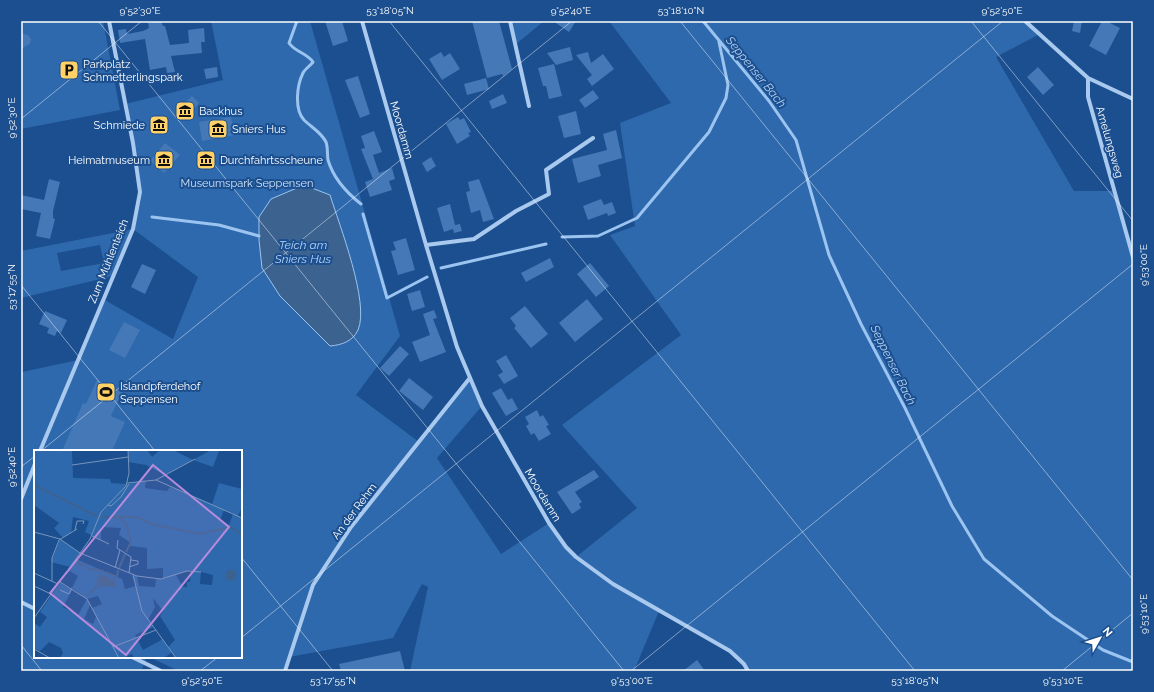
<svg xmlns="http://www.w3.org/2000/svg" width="1154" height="692" font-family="Raleway,sans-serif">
	<rect width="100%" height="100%" fill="#1b4f8f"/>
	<path fill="#2e69ad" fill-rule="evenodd" d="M21 21H103L120 110 21 129Z
		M211 21H310L400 336 356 395 419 442 469 379 482 406 437 458 501 554 549 523 576 557 637 508 562 425 681 335 610 235 635 226 620 123 671 103 609 21H1025L1040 34 996 57 1074 191H1115L1133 257V671H747L730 651 659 611 634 671H410L428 587 422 584 393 638 289 657 285 671H179L149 657H241V451H35V657H147L141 671H21V371L22 372 78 360 103 299 173 339 198 277 133 229 113 276 21 298V251L133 229 140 192 125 104 223 80ZM100 245 104 263 61 271 57 253Z
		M510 21H544L515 45Z"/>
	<path fill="#3c6290" stroke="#9cc4f0" d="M304 185 330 195C339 224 370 303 358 330 353 341 342 345 330 346L280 296 262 268 259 240V217L271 199Z"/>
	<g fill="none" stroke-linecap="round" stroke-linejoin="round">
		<path stroke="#9cc4f0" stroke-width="3" d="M297 21 289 43C295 52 307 53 313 62 310 66 305 69 303 73 297 85 294 109 304 120 311 127 321 132 326 142 328 147 327 154 328 160 333 177 347 193 361 204
			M703 21 769 101 796 140 829 255 861 324 905 408 952 506 984 559 1052 616 1103 650 1133 662
			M363 214 387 298 427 277
			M152 217 219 225 259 236
			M562 237 598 236 637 218 709 132 726 98 728 85 719 42
			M441 268 546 244"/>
	</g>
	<path fill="#4478b7" d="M161 21 163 26H165L170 45 189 43 188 30 204 28 205 42H201L202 53 171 56 175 72 167 73 166 67 150 70 145 39 120 43 118 30 126 29 127 34 143 31 149 28 148 23Z
		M325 21H342L348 41 333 46Z
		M472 21H499L512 69 503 76 502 74 487 78Z
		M553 21H576L569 32Z
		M1074 21H1082L1080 33 1072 31Z
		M1102 21H1106L1120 28 1106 55 1089 46Z
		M21 33 28 35 31 39 30 44 21 49Z
		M570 47 573 60 556 65 547 53Z
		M441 52 444 57 450 53 460 69 442 80 429 59Z
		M588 52 591 63 603 54 614 69 592 86 587 79 592 75 576 55Z
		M554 64 562 96 549 99 546 86H543L538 68Z
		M217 67 218 77 206 79 204 69Z
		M1038 67 1054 85 1043 95 1027 77Z
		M358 76 370 114 360 118 345 80Z
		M486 78 489 89 467 95 464 84Z
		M593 90 599 98 585 108 579 100Z
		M503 94 507 103 492 109 489 101Z
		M192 96 199 103 188 116 179 109Z
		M576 111 581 134 564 138 558 116Z
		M231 117 234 135 202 141 199 122Z
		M458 117 460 120 464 118 471 132 468 133 470 136 457 144 446 124Z
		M163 118 166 128 153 132 150 121Z
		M616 130 622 158 598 165 601 176 578 183 572 159 607 150 603 134Z
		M374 131 382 152 373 155 379 173 392 168 395 179 389 181 392 190 370 197 365 182 373 179 361 149 365 148 361 136Z
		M165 143 180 155 164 173 150 161Z
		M204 152 214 162 207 169 197 160Z
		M431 157 436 166 427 172 422 163Z
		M49 179 60 182 53 211V218L55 219 50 239 36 236 41 213 21 209V195L44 200Z
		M479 179 494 219 483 222 480 210 471 213 466 192 470 191 468 182Z
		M601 199 604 205 612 202 616 213 608 216 607 213 588 220 583 206Z
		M450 204 455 225 460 224 462 231 454 233 453 229 444 232 437 208Z
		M406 238 415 270 398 275 391 251 396 250 393 242Z
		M550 258 554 267 526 282 521 273Z
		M590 263 609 286 596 297 577 274Z
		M142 264 156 270 145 294 131 287Z
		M420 290 425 307 412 311 407 294Z
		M587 299 603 319 575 342 559 323Z
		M525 306 548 334 531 348 514 328 516 326 510 318Z
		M434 310 437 318 433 319 446 352 420 362 412 342 430 335 423 314Z
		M45 311 67 320 61 333 57 331 55 336 47 333 49 328 39 324Z
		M124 322 140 330 125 358 109 350Z
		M400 346 409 354 389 376 380 368Z
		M506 355 518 376 504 384 498 375 503 372 496 361Z
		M409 378 433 397 423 410 399 391Z
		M97 380 122 392 111 416 125 422 112 451H62L83 403 86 404Z
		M501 388 508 400 512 398 518 409 506 416 492 393Z
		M537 410 540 417 543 415 549 425 546 426 551 434 539 441 534 433 531 435 526 426 529 424 525 417Z
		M594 470 599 477 575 492 582 502 579 504 581 508 572 514 557 492Z
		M400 651 405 671H341L339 664Z
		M697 660 705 671H683Z"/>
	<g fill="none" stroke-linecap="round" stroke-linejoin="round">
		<path stroke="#a9c9ee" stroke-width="4" d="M362 21 426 245 457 347 482 406 549 523 566 547 576 557 613 584 730 651 744 664 748 671
			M510 21 529 106
			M1025 21 1088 78 1133 99
			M1088 78V97L1133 257
			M426 245 474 239 516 211 549 194 546 170 593 138
			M40 451 133 229 140 192 133 143 109 21
			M21 499 35 464
			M21 602 35 609
			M132 657 161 671
			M285 671 313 585 351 527 469 379"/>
	</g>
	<path fill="none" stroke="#fff" stroke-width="1" stroke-opacity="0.45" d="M98 21 624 671M389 21 915 671M680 21 1133 580M971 21 1133 221M21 119 142 21M21 285 155 451M41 451 572 21M21 467 35 456M241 557 333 671M241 638 1003 21M21 645 42 671M200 671 218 657M631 671 1133 264M1062 671 1133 613"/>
	<defs>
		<g id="parking-square" transform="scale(1)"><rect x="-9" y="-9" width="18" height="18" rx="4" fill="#ffd166" stroke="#1b4f8f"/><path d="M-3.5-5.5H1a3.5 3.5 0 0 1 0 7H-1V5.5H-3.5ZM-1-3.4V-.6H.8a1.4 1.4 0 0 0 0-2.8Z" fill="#111"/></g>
		<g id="museum-square" transform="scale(1)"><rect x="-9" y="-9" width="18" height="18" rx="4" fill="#ffd166" stroke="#1b4f8f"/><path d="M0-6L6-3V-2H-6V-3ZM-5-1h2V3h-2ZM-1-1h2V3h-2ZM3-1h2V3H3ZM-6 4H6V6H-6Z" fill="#111"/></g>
		<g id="stadium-square" transform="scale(1)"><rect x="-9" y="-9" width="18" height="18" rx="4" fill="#ffd166" stroke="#1b4f8f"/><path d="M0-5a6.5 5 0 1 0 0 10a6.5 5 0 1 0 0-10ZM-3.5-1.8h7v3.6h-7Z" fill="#111"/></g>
	</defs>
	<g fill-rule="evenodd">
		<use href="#parking-square" x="69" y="70"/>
		<use href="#museum-square" x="185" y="111"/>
		<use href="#museum-square" x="159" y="125"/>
		<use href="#museum-square" x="218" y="129"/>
		<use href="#museum-square" x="164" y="160"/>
		<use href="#museum-square" x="206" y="160"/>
		<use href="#stadium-square" x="106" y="392"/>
	</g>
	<g text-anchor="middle" stroke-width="4" stroke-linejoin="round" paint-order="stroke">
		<g font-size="11" fill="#fff" stroke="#1b4f8f" text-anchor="start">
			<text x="83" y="68">Parkplatz<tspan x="83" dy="13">Schmetterlingspark</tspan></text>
			<text x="199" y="115">Backhus</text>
			<text x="145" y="129" text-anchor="end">Schmiede</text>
			<text x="232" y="133">Sniers Hus</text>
			<text x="150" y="164" text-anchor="end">Heimatmuseum</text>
			<text x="220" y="164">Durchfahrtsscheune</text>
			<text x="120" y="390">Islandpferdehof<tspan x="120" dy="13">Seppensen</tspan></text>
		</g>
		<g font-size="11" fill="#fff" stroke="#1b4f8f">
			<text transform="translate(402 130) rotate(74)" y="4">Moordamm</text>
			<text transform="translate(1110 142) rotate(74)" y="4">Amelungsweg</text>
			<text transform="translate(108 261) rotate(-68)" y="4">Zum Mühlenteich</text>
			<text transform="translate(543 495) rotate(59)" y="4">Moordamm</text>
			<text transform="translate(354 511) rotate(-53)" y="4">An der Rehm</text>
		</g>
		<g font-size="11" fill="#cfe3fa" stroke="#1b4f8f">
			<text x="247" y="187">Museumspark Seppensen</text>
		</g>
		<g font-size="12" font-style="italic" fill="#b5d3f5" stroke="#1b4f8f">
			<text transform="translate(756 72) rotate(51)" y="4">Seppenser Bach</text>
			<text x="303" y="249">Teich am<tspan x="303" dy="14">Sniers Hus</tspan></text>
			<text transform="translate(893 365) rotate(64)" y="4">Seppenser Bach</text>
		</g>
	</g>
	<g transform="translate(34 450)">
		<rect width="208" height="208" fill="#1b4f8f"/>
		<path d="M0 0H44L38 1 39 28 76 29 77 33 92 34 112 31 111 38 133 41 136 37 178 54 185 33 208 39V57L204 66 208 68V208H141L138 202 130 208H100L98 204 89 208H26L29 203 27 198 15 192 6 201 0 198V173L6 177 13 167 6 162 26 133 38 140 29 157 44 165 53 149 38 138 44 126 34 120 36 117 17 112 26 89 46 103 42 109 88 129 91 139 102 136 99 125 103 126 105 136 121 137 122 129H129V118L113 119V98L96 96 97 93 85 85 87 78 67 77V90L51 82 55 71 39 67 37 83 29 88 20 78 25 73 0 55ZM190 60 199 64 195 75 186 71ZM157 120 156 132H153V137H149L142 125ZM167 122 179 125 178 135 166 134ZM64 146 68 154 58 158 62 167 59 174 50 169 56 155 53 149ZM119 148 129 161 126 166 141 190 134 197 129 189 109 200 101 185 119 177 114 170 121 157ZM94 0H113L118 7 126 0H139L159 10 177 0 185 1 179 17 159 10 131 25 112 15 94 12Z" fill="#2e69ad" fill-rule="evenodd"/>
		<path d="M191.5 125a5.5 5.5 0 1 1 11 0a5.5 5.5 0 1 1-11 0ZM67 124 81 130 83 137 65 136 62 131Z" fill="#3c6290"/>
		<path fill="none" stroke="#3c6290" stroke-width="2" d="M0 35 63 66M68 67H102L118 74 165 84 197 77 208 85M86 68 92 74 97 92 92 102M44 111 46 115 50 114 54 119 70 121M85 118 91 104M72 122 83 127 84 120M53 145 65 135"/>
		<path fill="none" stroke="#7695bc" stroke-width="1" d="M38 15 94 7M122 30 208 68M93 33 122 30 161 9M74 55 77 56 87 47 95 34M41 80 43 71H50L49 74M0 82 26 89 46 103 103 126 127 129 153 121 167 122M58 86 75 94M86 100 97 107 95 123M95 117 104 114V111L97 110M81 118 86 100 83 98 84 90M0 123 24 134M99 125 108 161 142 208M18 131V108L25 90 43 79M26 132 53 149 85 208M0 136 17 144M26 140 35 144 38 138M0 168 56 89 67 62 92 36 95 23 94 0M79 197 122 180M0 199 16 208"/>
		<path fill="#b68bdc" fill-opacity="0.15" stroke="#b68bdc" stroke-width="2" d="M119 15 195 77 92 205 16 143Z"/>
		<rect width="208" height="208" fill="none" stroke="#fff" stroke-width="2"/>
	</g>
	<rect width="1154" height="692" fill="none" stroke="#1b4f8f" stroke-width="44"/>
	<g transform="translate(1100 638) rotate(51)" stroke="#1b4f8f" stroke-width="3" paint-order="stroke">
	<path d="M0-3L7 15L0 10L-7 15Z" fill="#ffffff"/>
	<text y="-6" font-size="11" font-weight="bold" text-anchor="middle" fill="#ffffff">N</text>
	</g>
	<rect x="22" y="22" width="1110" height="648" fill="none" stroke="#fff" stroke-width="1.5"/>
	<g font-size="10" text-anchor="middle" fill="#fff">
		<text x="140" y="14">9°52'30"E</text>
		<text x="390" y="14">53°18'05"N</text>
		<text x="571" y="14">9°52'40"E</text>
		<text x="681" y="14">53°18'10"N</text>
		<text x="1002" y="14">9°52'50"E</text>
		<text transform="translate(11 118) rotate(-90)" y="4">9°52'30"E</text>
		<text transform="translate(1143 265) rotate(-90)" y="4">9°53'00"E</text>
		<text transform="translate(11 287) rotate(-90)" y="4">53°17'55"N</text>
		<text transform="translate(11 467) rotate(-90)" y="4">9°52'40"E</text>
		<text transform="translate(1143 614) rotate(-90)" y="4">9°53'10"E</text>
		<text x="202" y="684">9°52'50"E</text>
		<text x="333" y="684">53°17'55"N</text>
		<text x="632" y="684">9°53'00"E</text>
		<text x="915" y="684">53°18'05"N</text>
		<text x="1063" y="684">9°53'10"E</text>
	</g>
</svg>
